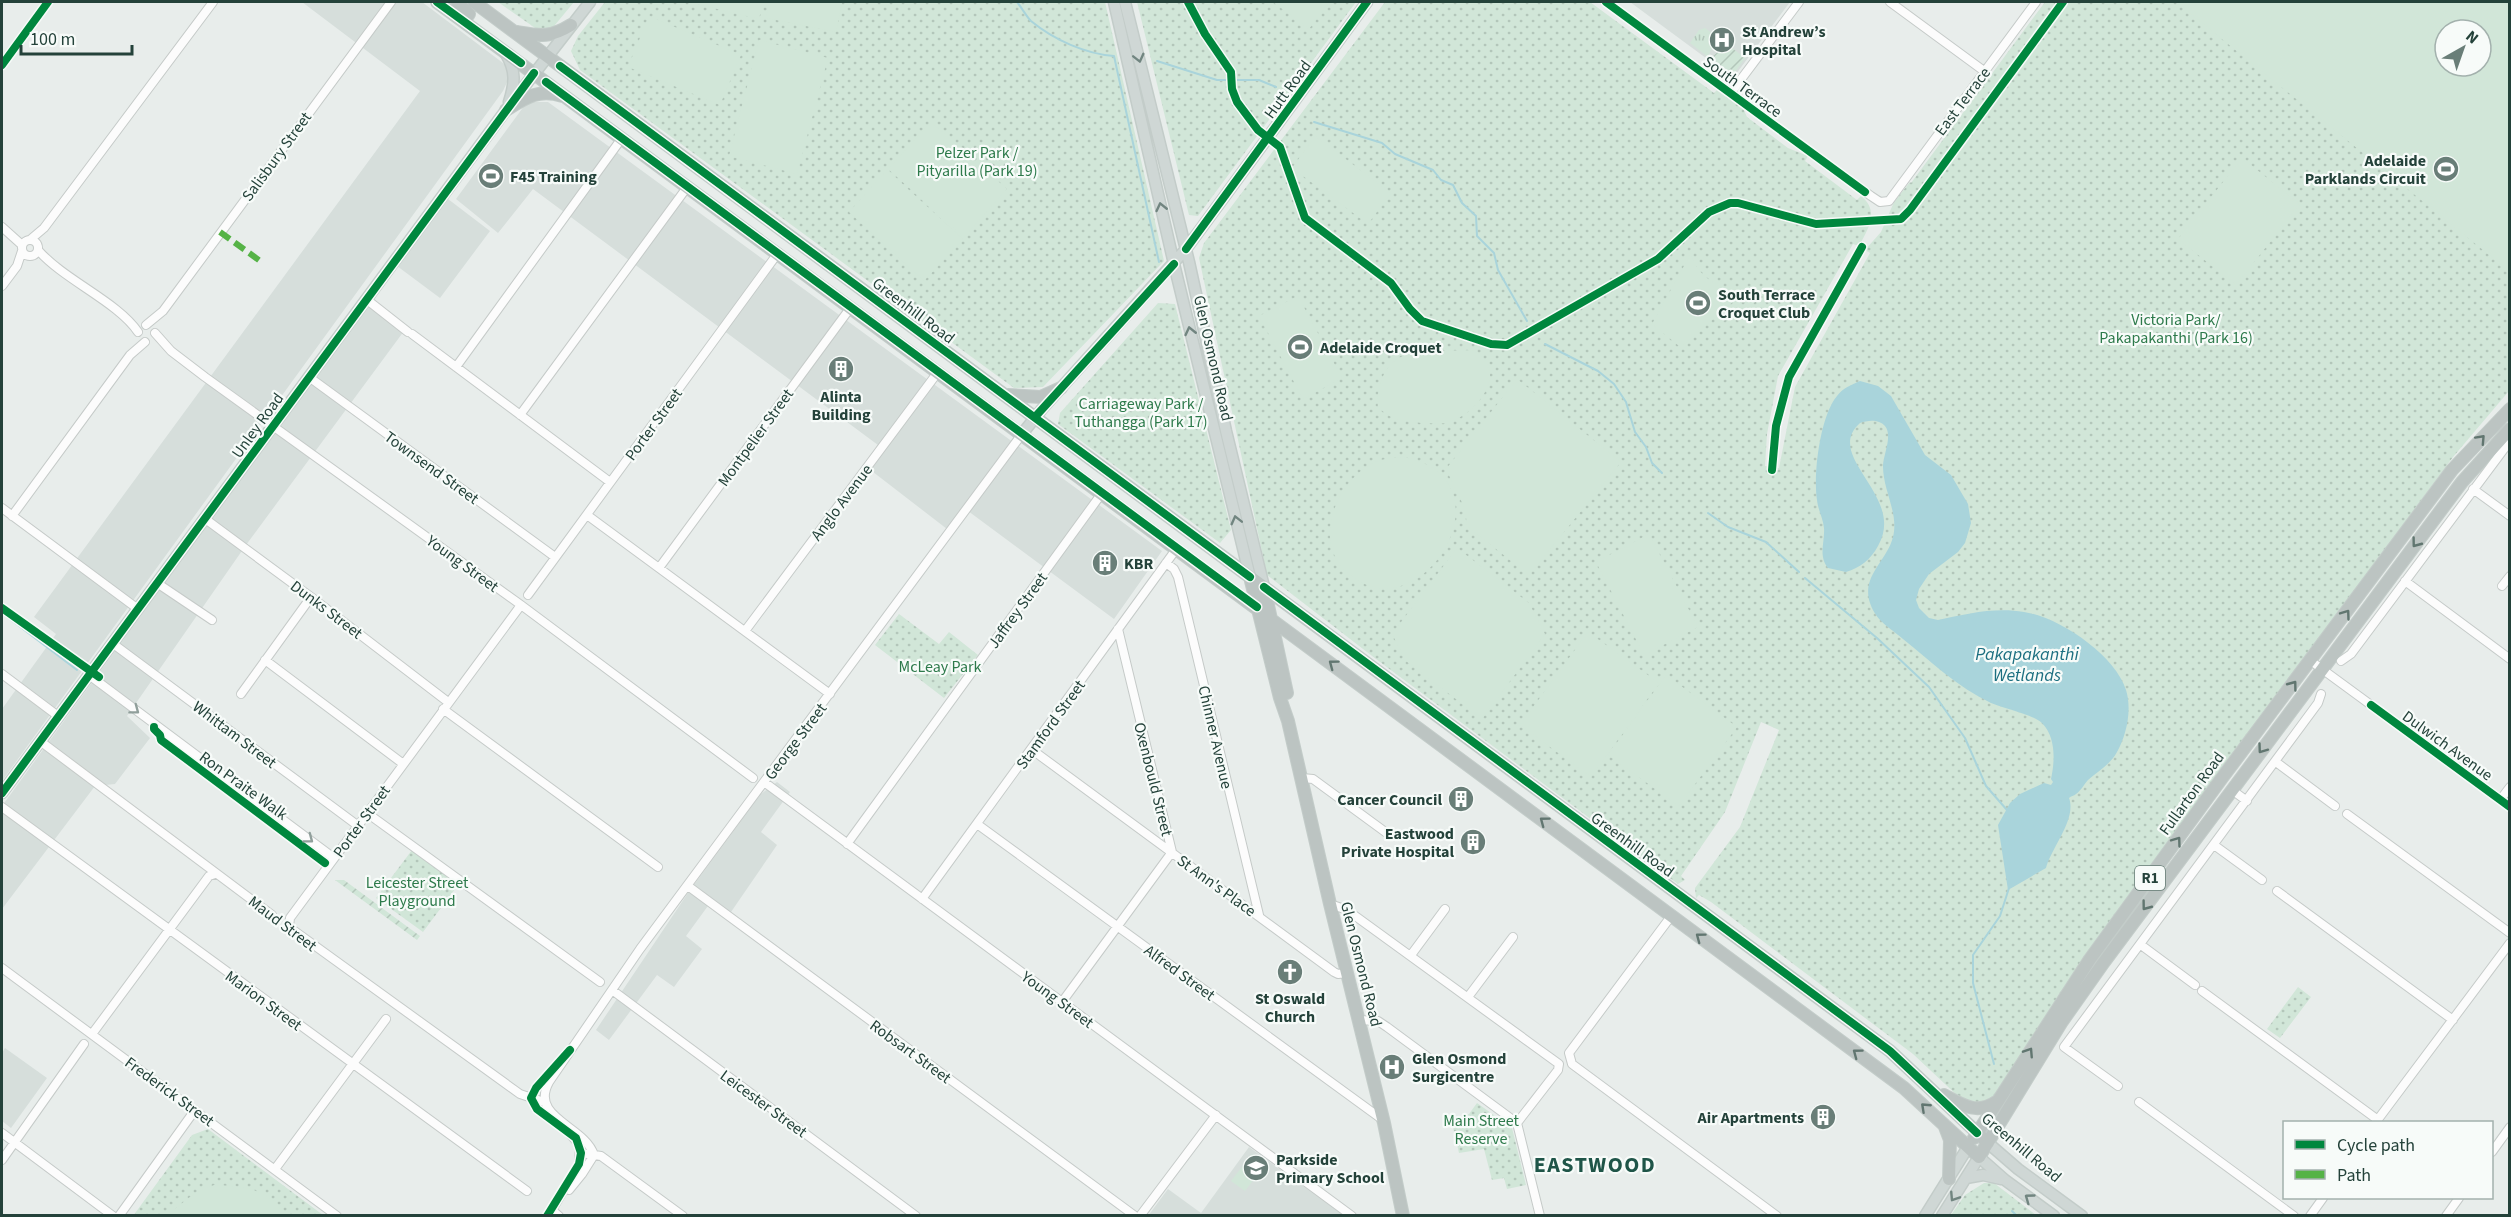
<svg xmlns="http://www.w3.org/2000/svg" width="2511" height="1217" font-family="'Source Sans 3',sans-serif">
	<defs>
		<pattern id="grass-tufts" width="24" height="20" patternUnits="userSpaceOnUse" patternTransform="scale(1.5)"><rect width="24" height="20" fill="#d1e6d8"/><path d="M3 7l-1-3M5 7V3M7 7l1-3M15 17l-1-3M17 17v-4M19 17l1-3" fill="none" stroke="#b3c6ba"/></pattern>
		<pattern id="park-dots" width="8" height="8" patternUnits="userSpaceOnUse" patternTransform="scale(1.5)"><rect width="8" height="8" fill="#d1e6d8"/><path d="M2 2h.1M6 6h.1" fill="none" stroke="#b3c6ba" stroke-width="1.8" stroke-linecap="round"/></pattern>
		<pattern id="garden-furrows" width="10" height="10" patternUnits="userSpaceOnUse" patternTransform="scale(1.5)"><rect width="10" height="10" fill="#d1e6d8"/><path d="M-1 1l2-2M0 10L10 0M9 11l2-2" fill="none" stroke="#b3c6ba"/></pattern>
	</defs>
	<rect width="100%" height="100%" fill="#e8edeb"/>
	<path fill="#d6dedb" d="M302 2H422L507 66 508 80 503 91 2 781V709L56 634 34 617 420 91Z
		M1630 2H1790L1733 78Z
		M527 102H548L1162 551 1114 619 964 508 947 529 864 465 878 445 533 189 498 233 456 199Z
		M448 199 490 231 440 298 397 266Z
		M368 304 404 331 246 545 127 716 150 738 115 784 95 786 2 909V806Z
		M777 782 790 792 761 832 777 845 731 912 713 899 686 936 702 949 674 987 657 975 609 1040 596 1030 688 893 761 794Z
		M5 1048 47 1078 11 1128 2 1121V1053Z
		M1249 1147 1343 1215 1148 1216 1168 1189 1201 1213Z"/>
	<path fill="url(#grass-tufts)" d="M1705 28 1721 40 1713 45 1708 57 1690 43 1699 30Z"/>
	<path fill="url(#park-dots)" fill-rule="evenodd" d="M498 2H574L550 31 538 30Z
		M605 2H1105L1164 261 1043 387 1014 388 580 70 571 51 578 36Z
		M1137 2H1356L1198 216 1189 215Z
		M1385 2H1590L1714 93 1718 89 1742 106 1747 117 1788 148 1808 156 1805 161 1857 200 1861 196C1880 211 1868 229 1859 246L1853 244 1778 376 1767 434 1765 466 1779 468 1795 387 1870 253 1865 250 1881 232 1894 202 1910 182 1911 183 2045 2H2509V391L2453 457 2085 956 1991 1100 1981 1106 1962 1100 1913 1054 1711 902 1699 895 1696 898 1695 888 1740 827 1779 730 1761 722 1725 812 1681 876 1685 880 1678 884 1376 659 1267 575 1199 258 1204 243ZM2445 30H2481V66H2445Z
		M1158 303 1175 304 1231 530 1220 543 1058 424 1060 413Z
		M899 614 939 644 949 632 978 655 944 698 875 645Z
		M412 850 458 885 423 932 376 898Z
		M2298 987 2311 997 2280 1038 2267 1029Z
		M1477 1103 1512 1128 1526 1185 1507 1189 1504 1178 1492 1180 1484 1149 1459 1153 1451 1119 1469 1114Z
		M208 1129 323 1215 133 1216 192 1135Z
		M1984 1183H1994L2036 1215H1951L1965 1195Z"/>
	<path fill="url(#garden-furrows)" d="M1723 41 1745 58 1733 75 1711 58 1720 50Z
		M335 880H344L420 936 417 940Z"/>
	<path fill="#d1e6d8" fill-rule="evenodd" d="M696 2H763L759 19 696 4Z
		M769 2H842L836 32 766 18Z
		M1273 2H1329L1309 29Z
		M2176 2H2509V271ZM2445 30H2481V66H2445Z
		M649 16 741 55 720 105 628 67Z
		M759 40 828 58 797 174 729 156Z
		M931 122 1007 189 964 237 888 169Z
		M1315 136 1391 193 1368 224 1292 168Z
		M2242 158 2300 204 2236 285 2178 239Z
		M887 170 963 239 924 281 849 212Z
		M1690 255C1694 259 1694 263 1697 267 1707 282 1722 289 1740 289L1735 300 1682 346H1679L1652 324Z
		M1298 296 1342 378 1303 399 1259 316Z
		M1472 350C1511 369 1479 412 1450 422 1440 426 1404 422 1394 418 1388 416 1383 411 1378 408 1376 388 1384 361 1406 355 1423 350 1454 351 1472 350Z
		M1517 379 1621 462 1529 575 1467 526 1465 509 1446 469Z
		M1404 457C1516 479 1422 636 1349 574 1311 543 1335 483 1373 463 1383 458 1394 458 1404 457Z
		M1649 534 1698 627 1644 655 1596 562Z
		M1457 548 1529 603 1545 634 1482 719 1406 661 1392 634Z
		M1588 632 1659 683 1591 777 1520 725Z
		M1666 675 1737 727 1679 806 1608 755Z
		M1252 1154 1265 1165 1245 1191 1231 1181Z
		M214 1185C242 1186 270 1188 284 1215H167L195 1193Z"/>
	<path fill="#a9d4db" d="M1860 381 1878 386 1891 396 1925 455 1951 475 1968 504 1971 523 1965 543 1958 552 1929 574 1919 589 1916 600 1919 608 1929 618 1938 620C1966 614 1995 607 2024 612 2059 617 2115 655 2126 690 2132 709 2127 734 2117 752 2110 765 2098 771 2088 780 2084 784 2081 791 2076 794 2074 796 2071 796 2069 798 2077 819 2051 848 2046 868L2008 890 1998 825 2010 803 2020 794 2044 783 2051 785 2053 782 2051 779C2055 761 2056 737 2042 723 2034 715 2003 708 1991 703 1957 687 1932 662 1903 639 1889 627 1876 621 1870 603 1861 576 1887 561 1893 537 1899 513 1883 491 1883 466 1883 455 1893 436 1885 426 1879 419 1868 420 1860 423 1822 457 1907 496 1878 546 1871 559 1860 568 1846 572L1828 568C1818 556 1825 542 1824 528 1823 518 1818 510 1817 500 1813 475 1820 416 1837 396 1843 388 1851 385 1860 381Z"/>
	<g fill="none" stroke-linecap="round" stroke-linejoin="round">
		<path stroke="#a9d4db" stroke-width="2" d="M1017 2C1022 8 1026 16 1031 21 1054 40 1086 54 1114 56L1159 262
			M1157 61 1217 80H1259L1276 87
			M1314 122 1382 143 1395 154 1433 170 1441 180 1453 185 1462 203 1476 216 1477 236 1494 253 1498 270 1527 321
			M1545 344 1598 371 1614 384 1626 402 1635 432 1646 447 1652 463 1662 473
			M1708 513 1728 527 1766 542 1799 572
			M1805 578 1877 638 1929 687 1965 738 1986 786 2007 810
			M2 613 77 670
			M194 758 239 793
			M249 800 320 854
			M1994 1064 1973 983V955L2000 916 2009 888
			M2012 1211 2017 1216"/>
		<g stroke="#c5cac8" stroke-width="10">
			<path id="minor" d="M1606 2 1871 196 1880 202 1889 201 2036 2
				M1890 2 1984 71
				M2 65 48 2
				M1730 94 1799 2
				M2 227 22 245
				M31 239 44 228 213 2
				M22 248a8 8 0 1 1 16 0a8 8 0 1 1-16 0Z
				M38 250C64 280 118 302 138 332
				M2 286 17 266 22 251
				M366 299 408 332
				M146 325 163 311 391 2
				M155 333 171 351 205 377 521 605 753 778
				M412 334 610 482
				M456 367 622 138
				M309 377 555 557
				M520 415 688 186
				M2473 489 2510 516
				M2 508 138 609
				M587 515 830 694
				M12 516 130 355 145 342
				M204 518 311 597 448 702
				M1166 563 1174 569 1178 577 1259 915
				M659 568 851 307
				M2405 581 2510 659
				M157 583 212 620
				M2502 586 2510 576
				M528 595 778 253
				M521 605 290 918 289 927 520 1094 544 1102
				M745 631 938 372
				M112 643 357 825
				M265 660 402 763
				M2311 661 2510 807
				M2341 661 2351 654 2510 441
				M2 674 58 716
				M89 675 334 858
				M241 694 311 597
				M443 709 658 867
				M40 741 272 915
				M1031 749 1334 972 1338 974 1347 973
				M2276 762 2335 806
				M1302 778 1313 779 1388 834
				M764 782 1352 1216
				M2232 790 2247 801
				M2500 800 2510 787
				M2 807 527 1191
				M367 813 600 982
				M2347 814 2510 933
				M977 824 1383 1120
				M847 844 1102 493
				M2214 845 2262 880
				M688 886 1135 1216
				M2277 891 2453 1020
				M922 899 1177 548
				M1330 904 1347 910 1559 1064 1558 1070 1517 1123
				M1672 915 1569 1053 1572 1064 1777 1216
				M2141 945 2195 985
				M1411 955 1445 909
				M2 968 337 1216
				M612 990 916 1216
				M2202 991 2378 1120
				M1468 997 1513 937
				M1062 1002 1172 852 1118 629
				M1358 1020 1378 1021 1387 1027 1517 1123 1540 1216
				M92 1034 209 876 215 874
				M2118 1086 2064 1047 2318 703 2321 694
				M531 1098 537 1109 554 1122
				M531 1098 536 1088 550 1073
				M2139 1102 2294 1216
				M2376 1122 2510 943
				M2 1133 113 1216
				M2492 1152 2510 1127
				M581 1153 601 1156 683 1216
				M594 1155C585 1126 529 1118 549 1082L640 949 1022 434
				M2 1160 84 1044
				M275 1169 386 1019
				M569 1190 582 1174 594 1155
				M552 1210 579 1164 580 1145 569 1133
				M552 1210 559 1216
				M119 1216 195 1110
				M1140 1216 1216 1115
				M2310 1216 2323 1198
				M2446 1216 2459 1198"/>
		</g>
		<g stroke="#c3ccc9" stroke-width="13">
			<path id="major" d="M1114 2 1174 264 1250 577
				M1125 2 1189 262 1226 431 1264 587
				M506 54C516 71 515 83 509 102
				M1022 434 1042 409 1186 249 1367 2
				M2 793 506 110 590 2
				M1988 1143 2018 1169 2082 1216
				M1966 1178 1983 1175 2001 1179
				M1925 1216 1968 1147
				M1942 1216 1979 1157 2005 1180 2054 1216"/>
		</g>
		<g stroke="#c3ccc9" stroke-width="14">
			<path id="highway" d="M437 2 1904 1088 1979 1157 2061 1023 2104 962 2462 482 2510 429
				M457 2 469 14 464 21
				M474 2 1890 1051 1988 1143
				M517 32C541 36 550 38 571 25
				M506 110C525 98 539 88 562 96
				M1008 395 1041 397 1061 388
				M1250 577 1280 698 1288 721 1330 904 1384 1123 1403 1216
				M1264 587 1287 693
				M1944 1095C1962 1105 1977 1115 1996 1102
				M1945 1127 1950 1140 1949 1179
				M1974 1138 2090 959 2222 778 2452 470 2510 409"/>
		</g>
		<use href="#minor" stroke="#fcfcfc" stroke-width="8"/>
		<use href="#major" stroke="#cfd7d5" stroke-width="10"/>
		<use href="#highway" stroke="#bcc4c2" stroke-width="12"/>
		<path stroke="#55b346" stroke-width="6" stroke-dasharray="12 6" stroke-linecap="butt" d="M220 232 263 263"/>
		<g stroke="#f7fbf9" stroke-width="11">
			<path id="cycleway" d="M437 2 521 63
				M1188 2 1205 34 1231 72 1232 89 1237 102 1258 130 1280 147 1305 218 1391 283 1410 309 1422 321 1491 344 1507 345 1658 259 1709 212 1730 203H1738L1816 224 1901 219 1910 210 2063 2
				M1606 2 1865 192
				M2 65 48 2
				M560 66 1250 577
				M546 82 1257 607
				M1186 249 1367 2
				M1035 417 1174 264
				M1772 470 1776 426 1789 377 1862 247
				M1264 587 1890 1051 1977 1133
				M2 608 99 677
				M2371 705 2510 807
				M154 727V729L160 735 161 740 325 863
				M2 793 534 73
				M547 1216 579 1164 581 1153 576 1138 537 1109 531 1098 536 1088 570 1050"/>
		</g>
		<use href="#cycleway" stroke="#00873e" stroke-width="8"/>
	</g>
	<defs><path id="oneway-chevron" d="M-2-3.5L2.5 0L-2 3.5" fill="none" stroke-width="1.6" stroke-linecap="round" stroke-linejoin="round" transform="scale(1.5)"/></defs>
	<g stroke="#718580">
		<use href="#oneway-chevron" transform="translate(1139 58) rotate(76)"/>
		<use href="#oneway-chevron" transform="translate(1161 207) rotate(-103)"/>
		<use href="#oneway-chevron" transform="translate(1190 331) rotate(-103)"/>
		<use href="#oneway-chevron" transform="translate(1236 520) rotate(-104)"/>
		<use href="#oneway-chevron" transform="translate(1954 1197) rotate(123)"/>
		<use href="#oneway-chevron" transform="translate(2029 1198) rotate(-144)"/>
	</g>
	<g stroke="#617670">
		<use href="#oneway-chevron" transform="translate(2481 439) rotate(-47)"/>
		<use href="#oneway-chevron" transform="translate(2416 543) rotate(127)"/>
		<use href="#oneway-chevron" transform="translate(2346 614) rotate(-54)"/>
		<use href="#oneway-chevron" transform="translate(1333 664) rotate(-143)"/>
		<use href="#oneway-chevron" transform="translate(2293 685) rotate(-53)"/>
		<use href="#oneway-chevron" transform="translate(2262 749) rotate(126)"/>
		<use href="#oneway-chevron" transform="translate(1544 821) rotate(-143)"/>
		<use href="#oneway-chevron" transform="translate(2177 841) rotate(-54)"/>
		<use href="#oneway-chevron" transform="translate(2146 906) rotate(127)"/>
		<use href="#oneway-chevron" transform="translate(1700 937) rotate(-143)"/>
		<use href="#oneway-chevron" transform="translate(2029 1052) rotate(-57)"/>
		<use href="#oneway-chevron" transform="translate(1857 1053) rotate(-143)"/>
		<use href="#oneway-chevron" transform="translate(1925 1107) rotate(-137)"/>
	</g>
	<g stroke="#909f9b">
		<use href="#oneway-chevron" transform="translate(135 710) rotate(37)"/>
		<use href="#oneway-chevron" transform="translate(309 839) rotate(37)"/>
	</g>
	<defs>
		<g id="hospital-disc" transform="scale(1.35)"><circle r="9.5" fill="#697e78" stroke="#f7fbf9"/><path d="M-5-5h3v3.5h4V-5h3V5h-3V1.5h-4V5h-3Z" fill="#fff"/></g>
		<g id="stadium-disc" transform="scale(1.35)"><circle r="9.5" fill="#697e78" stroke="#f7fbf9"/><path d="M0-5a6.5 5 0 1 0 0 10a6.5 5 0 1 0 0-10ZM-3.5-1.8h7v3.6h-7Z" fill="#fff"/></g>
		<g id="building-disc" transform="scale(1.35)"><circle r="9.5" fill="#697e78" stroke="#f7fbf9"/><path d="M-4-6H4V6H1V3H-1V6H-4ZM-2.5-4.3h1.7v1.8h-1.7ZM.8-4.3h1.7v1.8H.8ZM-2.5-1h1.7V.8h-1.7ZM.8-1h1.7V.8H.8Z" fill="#fff"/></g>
		<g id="church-disc" transform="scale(1.35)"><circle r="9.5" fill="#697e78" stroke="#f7fbf9"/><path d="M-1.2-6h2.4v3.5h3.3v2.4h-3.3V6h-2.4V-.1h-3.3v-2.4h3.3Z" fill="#fff"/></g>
		<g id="school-disc" transform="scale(1.35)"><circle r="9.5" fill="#697e78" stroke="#f7fbf9"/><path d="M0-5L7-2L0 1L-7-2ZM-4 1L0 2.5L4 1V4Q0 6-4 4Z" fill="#fff"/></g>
	</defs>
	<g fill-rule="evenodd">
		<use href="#hospital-disc" x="1722" y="40"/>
		<use href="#stadium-disc" x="2446" y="169"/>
		<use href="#stadium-disc" x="491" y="176"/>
		<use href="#stadium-disc" x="1698" y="303"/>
		<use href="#stadium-disc" x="1300" y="347"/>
		<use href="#building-disc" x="841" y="369"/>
		<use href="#building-disc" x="1105" y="563"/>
		<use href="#building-disc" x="1461" y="799"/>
		<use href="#building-disc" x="1473" y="842"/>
		<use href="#church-disc" x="1290" y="972"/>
		<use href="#hospital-disc" x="1392" y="1067"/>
		<use href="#building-disc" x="1823" y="1117"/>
		<use href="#school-disc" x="1256" y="1168"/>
	</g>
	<g text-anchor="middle" stroke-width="4.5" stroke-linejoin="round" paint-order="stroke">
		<rect fill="#f7fbf9" stroke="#637a73" stroke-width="1.5" x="2135" y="866" width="30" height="24" rx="4.5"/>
		<g font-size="15" font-weight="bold" fill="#24423a">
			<text x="2150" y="883">R1</text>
		</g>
		<g font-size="16" font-weight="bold" fill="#24423a" stroke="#f7fbf9" text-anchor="start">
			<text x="1742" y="37">St Andrew’s<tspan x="1742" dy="18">Hospital</tspan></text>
			<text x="2426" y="166" text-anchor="end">Adelaide<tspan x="2426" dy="18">Parklands Circuit</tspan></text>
			<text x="510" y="182">F45 Training</text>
			<text x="1718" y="300">South Terrace<tspan x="1718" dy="18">Croquet Club</tspan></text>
			<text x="1320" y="353">Adelaide Croquet</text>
			<text x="841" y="402" text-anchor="middle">Alinta<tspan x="841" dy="18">Building</tspan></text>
			<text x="1124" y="569">KBR</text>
			<text x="1442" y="805" text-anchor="end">Cancer Council</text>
			<text x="1454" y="839" text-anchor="end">Eastwood<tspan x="1454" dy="18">Private Hospital</tspan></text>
			<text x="1290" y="1004" text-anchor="middle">St Oswald<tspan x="1290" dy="18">Church</tspan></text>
			<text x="1412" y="1064">Glen Osmond<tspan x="1412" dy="18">Surgicentre</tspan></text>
			<text x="1804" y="1123" text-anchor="end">Air Apartments</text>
			<text x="1276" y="1165">Parkside<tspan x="1276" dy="18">Primary School</tspan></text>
		</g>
		<g font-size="16" fill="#24423a" stroke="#f7fbf9">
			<text transform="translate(1743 86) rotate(36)" y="6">South Terrace</text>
			<text transform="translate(1287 89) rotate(-54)" y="6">Hutt Road</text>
			<text transform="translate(1962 101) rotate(-53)" y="6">East Terrace</text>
			<text transform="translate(276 156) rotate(-54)" y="6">Salisbury Street</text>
			<text transform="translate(914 310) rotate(37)" y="6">Greenhill Road</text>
			<text transform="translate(1214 358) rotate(77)" y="6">Glen Osmond Road</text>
			<text transform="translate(653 424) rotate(-54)" y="6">Porter Street</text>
			<text transform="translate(257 425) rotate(-54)" y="6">Unley Road</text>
			<text transform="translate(755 437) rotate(-54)" y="6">Montpelier Street</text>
			<text transform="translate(432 467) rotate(36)" y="6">Townsend Street</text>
			<text transform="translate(841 502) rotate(-53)" y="6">Anglo Avenue</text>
			<text transform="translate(463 563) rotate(36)" y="6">Young Street</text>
			<text transform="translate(327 609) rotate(37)" y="6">Dunks Street</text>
			<text transform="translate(1017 610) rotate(-54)" y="6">Jaffrey Street</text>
			<text transform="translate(1050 724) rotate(-54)" y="6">Stamford Street</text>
			<text transform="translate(235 734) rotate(37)" y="6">Whittam Street</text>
			<text transform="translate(1216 737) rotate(77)" y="6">Chinner Avenue</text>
			<text transform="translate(795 741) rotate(-53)" y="6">George Street</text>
			<text transform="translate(2448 745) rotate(36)" y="6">Dulwich Avenue</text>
			<text transform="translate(1154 779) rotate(76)" y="6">Oxenbould Street</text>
			<text transform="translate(244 785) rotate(36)" y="6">Ron Praite Walk</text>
			<text transform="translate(2191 793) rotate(-54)" y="6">Fullarton Road</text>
			<text transform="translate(361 821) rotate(-54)" y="6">Porter Street</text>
			<text transform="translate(1633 844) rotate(36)" y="6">Greenhill Road</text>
			<text transform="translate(1217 885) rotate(36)" y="6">St Ann's Place</text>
			<text transform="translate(283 923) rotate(37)" y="6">Maud Street</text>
			<text transform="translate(1362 964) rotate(76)" y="6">Glen Osmond Road</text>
			<text transform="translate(1180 972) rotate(36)" y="6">Alfred Street</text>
			<text transform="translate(1058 999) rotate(36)" y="6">Young Street</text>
			<text transform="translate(264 1000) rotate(36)" y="6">Marion Street</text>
			<text transform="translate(911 1051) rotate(36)" y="6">Robsart Street</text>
			<text transform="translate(170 1091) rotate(36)" y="6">Frederick Street</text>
			<text transform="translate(764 1103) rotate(36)" y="6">Leicester Street</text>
			<text transform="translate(2022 1147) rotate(40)" y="6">Greenhill Road</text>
		</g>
		<g font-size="16" fill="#2d7a4b" stroke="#f7fbf9">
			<text x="977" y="158">Pelzer Park /<tspan x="977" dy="18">Pityarilla (Park 19)</tspan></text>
			<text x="2176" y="325">Victoria Park/<tspan x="2176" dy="18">Pakapakanthi (Park 16)</tspan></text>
			<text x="1141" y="409">Carriageway Park /<tspan x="1141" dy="18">Tuthangga (Park 17)</tspan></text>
			<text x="940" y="672">McLeay Park</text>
			<text x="417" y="888">Leicester Street<tspan x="417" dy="18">Playground</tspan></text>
			<text x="1481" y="1126">Main Street<tspan x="1481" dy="18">Reserve</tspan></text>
		</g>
		<g font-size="18" font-style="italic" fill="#1c6f80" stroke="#f7fbf9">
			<text x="2027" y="660">Pakapakanthi<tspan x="2027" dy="21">Wetlands</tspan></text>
		</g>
		<g font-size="22" font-weight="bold" letter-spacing="1.5" fill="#1f5548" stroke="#f7fbf9">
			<text x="1595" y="1172">EASTWOOD</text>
		</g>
	</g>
	<rect width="2511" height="1217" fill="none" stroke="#24423a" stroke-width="6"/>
	<rect x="2283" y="1121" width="210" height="78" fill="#f7fbf9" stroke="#a3b1ad" stroke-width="1.5"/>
	<rect x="2295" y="1140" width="30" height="9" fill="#00873e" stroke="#a3b1ad" stroke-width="1.5"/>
	<text x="2337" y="1151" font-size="18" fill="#24423a">Cycle path</text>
	<rect x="2295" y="1170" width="30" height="9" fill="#55b346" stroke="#a3b1ad" stroke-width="1.5"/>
	<text x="2337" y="1181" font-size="18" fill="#24423a">Path</text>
	<g transform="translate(2463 48) rotate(40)"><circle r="28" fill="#f7fbf9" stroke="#a3b1ad" stroke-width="1.5"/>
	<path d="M0-4.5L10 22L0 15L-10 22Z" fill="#697e78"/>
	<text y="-9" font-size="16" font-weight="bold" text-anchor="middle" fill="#24423a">N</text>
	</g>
	<path d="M21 45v9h111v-9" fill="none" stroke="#24423a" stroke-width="3"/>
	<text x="30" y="45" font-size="18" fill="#24423a" stroke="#f7fbf9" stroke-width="4.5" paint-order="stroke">100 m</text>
</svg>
